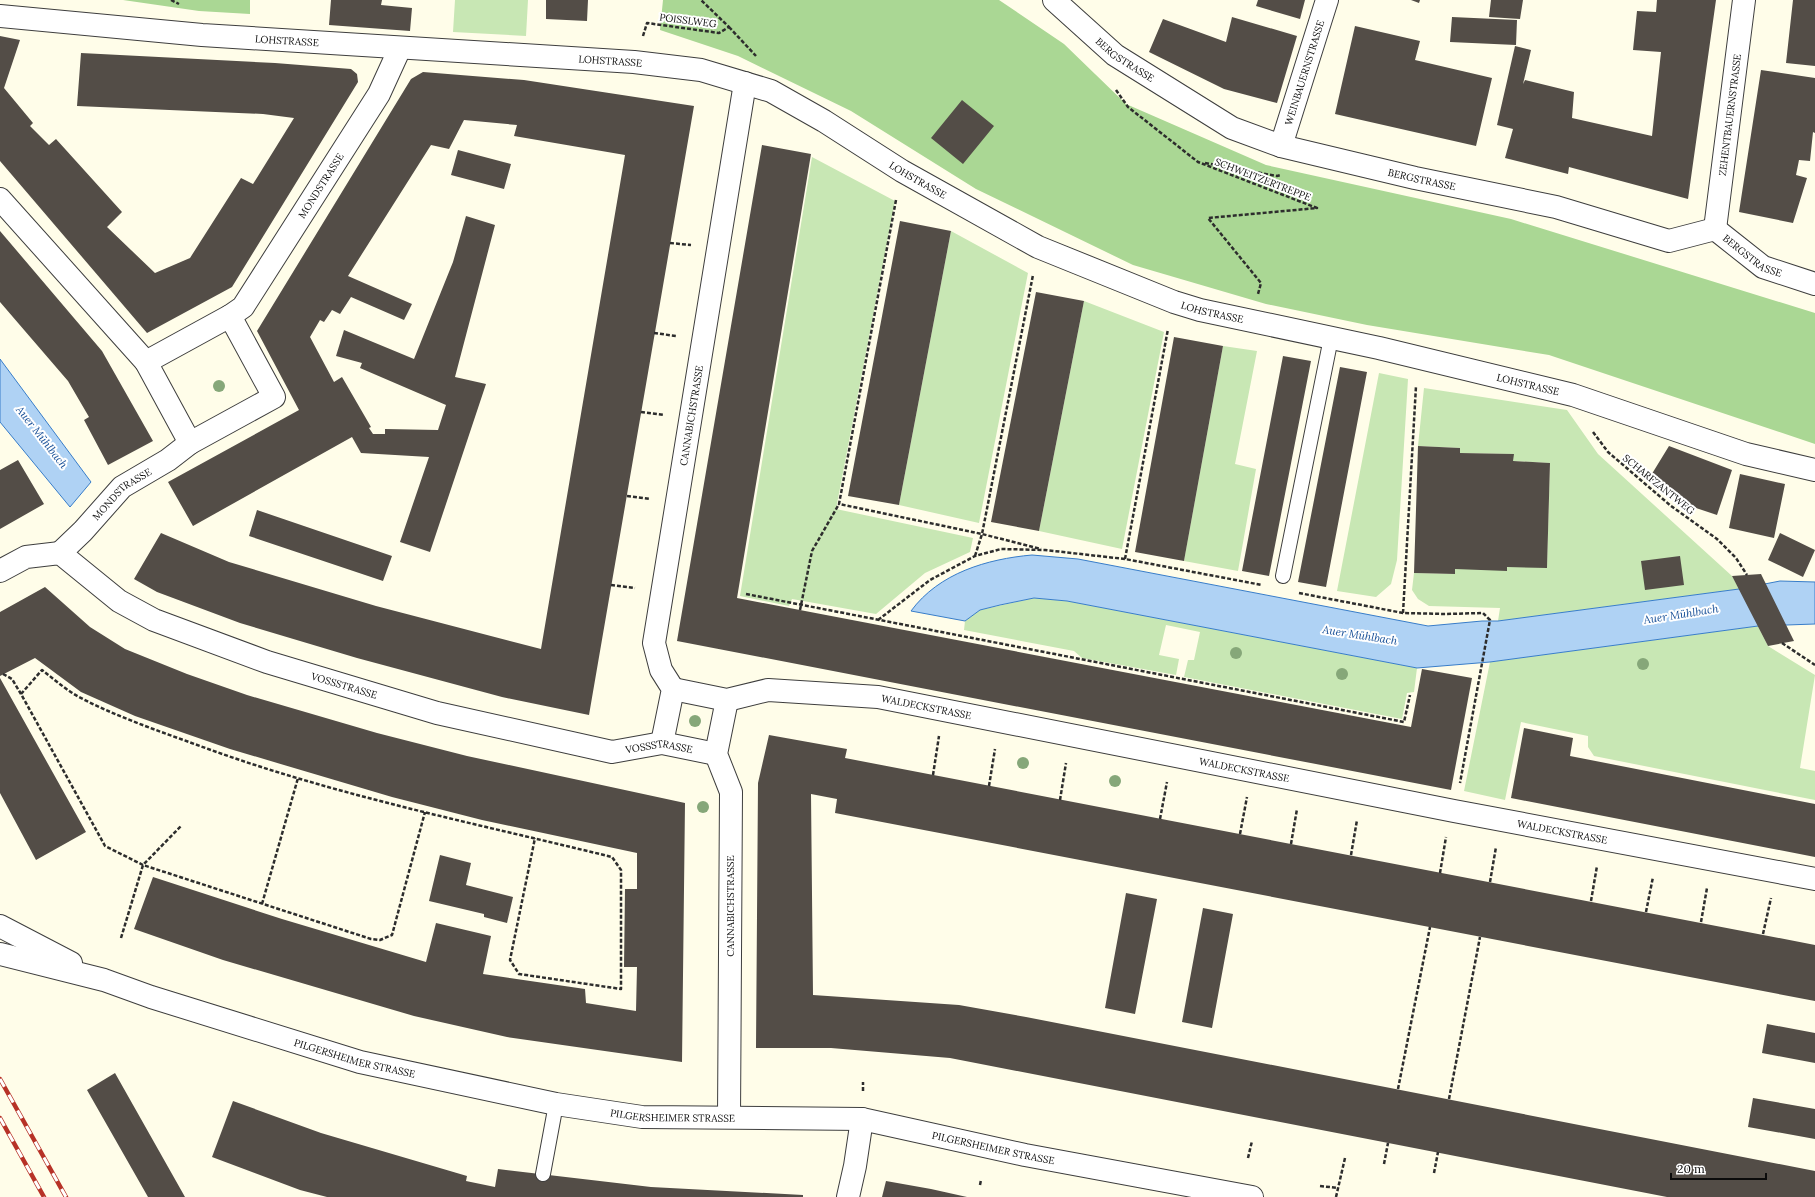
<svg xmlns="http://www.w3.org/2000/svg" width="1815" height="1197" font-family="Lora,serif">
	<rect width="100%" height="100%" fill="#fffde9"/>
	<path fill="#c8e7b4" d="M455 0H528L526 36 453 32Z
		M812 157 895 201 836 509 973 538 970 552 925 573 876 614 792 599 789 606 740 596Z
		M951 231 1028 273 979 523 899 505Z
		M1084 301 1164 332 1122 549 1039 531Z
		M1223 346 1257 351 1235 464 1256 469 1238 571 1184 561Z
		M1379 373 1408 379 1397 560 1391 584 1376 597 1337 591Z
		M1424 388 1567 410 1598 454 1732 576 1739 589 1498 621 1500 608 1429 606 1418 599 1412 590 1414 573 1455 574V569L1507 567H1547L1550 463 1513 461V454L1460 453V448L1418 446Z
		M1034 598 1067 601 1417 668 1414 692 1407 693 1402 719 1184 677 1188 660H1194L1200 632 1166 625 1159 655 1179 659 1176 675 1082 658 1074 651 964 630 965 621 980 610Z
		M1758 626 1768 646 1815 675 1800 768 1815 771V800L1594 756 1588 747V736L1521 722 1505 800 1464 791 1490 662Z"/>
	<path fill="#aad794" d="M123 0H250V14L199 11Z
		M663 0H999L1064 44 1126 104 1266 165 1511 219 1815 313V444L1549 355 1367 325 1266 304 1133 265 976 189 851 111 738 56 660 30Z"/>
	<path fill="#afd2f4" stroke="#387dc9" d="M0 359 91 482 70 507 0 422Z
		M1032 555 1078 559 1428 626 1482 621H1498L1739 589 1780 581 1815 582V624L1758 626 1490 662 1417 668 1067 601 1034 598 1000 605 980 610 965 621 911 611C939 573 987 559 1032 555Z"/>
	<path fill="#534d47" d="M331 0H382L381 5 412 8 410 31 329 25Z
		M546 0H588L587 21 546 19Z
		M1258 0H1305L1300 19 1256 6Z
		M1411 0H1420L1419 3Z
		M1491 0H1523L1520 19 1489 17Z
		M1657 0H1716L1688 199 1569 167 1568 174 1505 158 1513 129 1497 125 1515 46 1531 50 1523 84 1525 80 1574 92 1572 118 1652 136 1661 52 1633 50 1637 11 1656 12Z
		M1793 0H1815V66L1786 63Z
		M1232 17 1297 36 1277 103 1224 89 1149 52 1163 19 1226 42Z
		M1452 17 1517 20 1516 45 1450 42Z
		M1355 26 1420 41 1415 60 1492 78 1476 146 1335 114Z
		M0 36 20 40 4 88 33 123 30 126 49 145 56 139 122 212 107 227 155 273 190 258 241 178 253 184 294 118 263 114 77 106 81 53 275 63 351 69 357 74 358 82 232 287 147 333 0 161Z
		M1761 70 1815 78V133L1813 132 1810 161 1799 160 1796 175 1807 178 1793 223 1739 212Z
		M423 72 524 80 694 106 589 715 502 697 357 658 240 623 157 592 134 579 161 533 229 562 376 606 541 649 625 155 514 136 517 125 464 120 449 149 431 145 348 276 412 304 404 320 351 297 340 314 332 310 324 322 320 320 310 337 334 382 342 377 371 427 369 428 373 434H385V429L438 430 446 405 360 368 362 363 336 356 344 330 414 359 453 262 466 216 495 225 455 377 486 384 430 552 400 542 429 457 361 453 352 437 193 526 168 482 299 410 257 331 411 79Z
		M962 100 994 126 963 164 931 138Z
		M762 145 811 154 737 598 1411 727 1422 669 1472 678 1451 790 677 641Z
		M458 150 511 164 504 189 451 175Z
		M900 221 951 231 899 505 848 496Z
		M0 231 102 351 153 441 108 465 84 420 89 417 68 381 0 302Z
		M1036 292 1084 301 1039 531 991 522Z
		M1174 337 1223 346 1184 561 1135 552Z
		M1283 356 1311 361 1269 576 1242 571Z
		M1340 367 1367 372 1326 587 1298 582Z
		M1418 446 1460 448V453L1514 454 1513 461 1550 463 1547 568 1507 567V571L1455 569V574L1414 573Z
		M1669 446 1732 470 1717 515 1681 503 1650 477Z
		M18 460 44 504 0 529V470Z
		M1740 474 1785 484 1774 538 1729 528Z
		M257 510 392 556 383 581 249 536Z
		M1780 533 1815 550 1803 577 1768 560Z
		M1680 556 1684 585 1645 590 1641 561Z
		M1761 574 1794 641 1768 646 1732 576Z
		M45 587 90 627 125 649 187 674 247 695 377 733 467 756 685 803 682 1062 507 1037 414 1016 223 960 134 929 153 877 282 919 426 962 436 923 491 936 483 974 585 989 586 1003 636 1011 637 967H624L625 889H637V853L482 820 392 797 230 749 135 716 81 692 35 658 0 676V612Z
		M0 678 86 832 36 860 0 793Z
		M1524 728 1573 738 1570 756 1815 804V857L1511 798Z
		M769 735 847 749 845 758 1815 945V1001L835 813 837 799 811 794 813 995 959 1005 1026 1017 1815 1171V1197H1667L950 1058 831 1048H756L758 783Z
		M440 855 471 863 466 885 513 897 507 923 484 917V914L429 901Z
		M1126 893 1157 899 1135 1014 1105 1008Z
		M1203 908 1233 914 1212 1028 1182 1022Z
		M1767 1024 1815 1033V1063L1762 1053Z
		M115 1073 185 1197H148L87 1090Z
		M1753 1098 1815 1109V1139L1748 1127Z
		M233 1101 321 1133 467 1176 466 1181 495 1187 498 1169 651 1187 803 1195V1197H327L300 1190 212 1157Z
		M886 1181 931 1189 967 1197H882Z"/>
	<g fill="none" stroke-linecap="round" stroke-linejoin="round">
		<g stroke="#3e3e3e" stroke-width="16">
			<path id="service" d="M1283 576 1331 338
				M543 1174 556 1104"/>
		</g>
		<g stroke="#3e3e3e" stroke-width="24">
			<g id="minor">
				<path id="s1" d="M1054 0 1115 55 1232 128 1281 146 1415 178 1556 207 1669 241 1715 229 1763 267 1815 284"/>
				<path id="s2" d="M0 16 202 35 634 62 701 70 771 91 824 121 902 171 1038 247 1174 302 1200 310 1379 348 1573 395 1746 454 1815 470"/>
				<path id="s3" d="M1281 146 1327 0"/>
				<path d="M0 199 146 362"/>
				<path id="s4" d="M1715 229 1744 0"/>
				<path d="M230 316 274 397 190 443 146 362Z"/>
				<path id="s5" d="M230 316 243 307 379 94 400 48"/>
				<path id="s6" d="M60 553 83 531 122 487 168 460 190 443"/>
				<path id="s7" d="M0 571 26 557 60 553 119 601 154 620 267 662 437 713 612 752 662 743 716 754"/>
				<path id="s8" d="M673 689 727 700 768 690 878 697 1454 811 1815 879"/>
				<path d="M727 700 716 754 731 792 729 1117"/>
				<path id="s9" d="M662 743 673 689 661 670 654 643 745 83"/>
				<path d="M848 1197 855 1166 862 1119"/>
			</g>
		</g>
		<g stroke="#3e3e3e" stroke-width="24">
			<g id="tertiary">
				<path d="M0 926 71 963"/>
				<path id="s10" d="M0 954 104 980 151 997 360 1062 556 1104 642 1117 862 1119 1025 1155 1252 1197"/>
			</g>
		</g>
		<path stroke="#2d2d2d" stroke-width="2.5" stroke-dasharray="4 2" stroke-linecap="butt" d="M171 0 179 4
			M729 27 756 56
			M643 36 647 23 719 33 729 27 701 0
			M1116 90 1128 107 1198 162 1317 208 1208 218 1261 283 1258 294
			M1205 163 1277 176 1281 175
			M896 200 839 504 982 534 1041 549
			M670 243 691 245
			M654 333 676 336
			M641 412 664 415
			M1593 432 1608 452 1671 506 1717 539 1736 558 1747 575
			M627 496 650 499
			M975 556 982 534 1033 275
			M1125 559 1168 329
			M611 585 635 588
			M1299 593 1403 613 1445 614 1483 613 1490 620 1460 783
			M746 594 1404 722 1410 695
			M800 610 812 551 839 504
			M1403 613 1416 386
			M878 620 930 580 975 556 1001 549 1045 550 1125 559 1262 585
			M1782 643 1815 665
			M3 674 12 679 21 694 105 846 143 865 371 939 380 940 392 935 425 812
			M21 694 42 670C54 679 66 690 79 697 117 717 159 731 200 746 333 795 474 823 612 857L621 870V989L519 974 510 960 535 838
			M933 775 939 736
			M989 786 995 749
			M1060 800 1066 763
			M1160 819 1167 782
			M1240 834 1247 797
			M1291 844 1297 809
			M1351 855 1357 820
			M1440 873 1446 837
			M1490 882 1496 847
			M1591 901 1597 866
			M262 904 298 778
			M1646 912 1653 877
			M1701 922 1707 888
			M1763 934 1771 898
			M121 938 143 865 181 826
			M1398 1089 1430 927
			M863 1091V1082
			M1449 1099 1480 937
			M1248 1158 1252 1141
			M1384 1164 1388 1143
			M1434 1173 1438 1152
			M980 1185 981 1180
			M1320 1186 1338 1188
			M1336 1197 1345 1158"/>
		<use href="#service" stroke="#fff" stroke-width="14"/>
		<use href="#minor" stroke="#fff" stroke-width="22"/>
		<use href="#tertiary" stroke="#fff" stroke-width="22"/>
		<g stroke="#b73227" stroke-width="4.5">
			<path id="rail" d="M0 1079 66 1197
				M0 1118 44 1197"/>
		</g>
		<use href="#rail" stroke="#fff" stroke-width="3" stroke-dasharray="9" stroke-linecap="butt"/>
	</g>
	<g fill="#86a779">
		<circle cx="219" cy="386" r="6"/>
		<circle cx="1236" cy="653" r="6"/>
		<circle cx="1643" cy="664" r="6"/>
		<circle cx="1342" cy="674" r="6"/>
		<circle cx="695" cy="721" r="6"/>
		<circle cx="1023" cy="763" r="6"/>
		<circle cx="1115" cy="781" r="6"/>
		<circle cx="703" cy="807" r="6"/>
	</g>
	<g text-anchor="middle" stroke-width="4" stroke-linejoin="round" paint-order="stroke">
		<g font-size="10" fill="#0b0b0b" stroke="#fff">
			<text transform="translate(688 20) rotate(7)" y="4">POISSLWEG</text>
			<text dy="4" stroke="none"><textPath href="#s2" startOffset="288">LOHSTRASSE</textPath></text>
			<text dy="4" stroke="none"><textPath href="#s1" startOffset="93">BERGSTRASSE</textPath></text>
			<text dy="4" stroke="none"><textPath href="#s2" startOffset="612">LOHSTRASSE</textPath></text>
			<text dy="4" stroke="none"><textPath href="#s3" startOffset="77">WEINBAUERNSTRASSE</textPath></text>
			<text dy="4" stroke="none"><textPath href="#s4" startOffset="115">ZEHENTBAUERNSTRASSE</textPath></text>
			<text dy="4" stroke="none"><textPath href="#s2" startOffset="948">LOHSTRASSE</textPath></text>
			<text transform="translate(1263 179) rotate(21)" y="4">SCHWEITZERTREPPE</text>
			<text dy="4" stroke="none"><textPath href="#s1" startOffset="417">BERGSTRASSE</textPath></text>
			<text dy="4" stroke="none"><textPath href="#s5" startOffset="160">MONDSTRASSE</textPath></text>
			<text dy="4" stroke="none"><textPath href="#s1" startOffset="766">BERGSTRASSE</textPath></text>
			<text dy="4" stroke="none"><textPath href="#s2" startOffset="1272">LOHSTRASSE</textPath></text>
			<text dy="4" stroke="none"><textPath href="#s2" startOffset="1596">LOHSTRASSE</textPath></text>
			<text dy="4" stroke="none"><textPath href="#s9" startOffset="336">CANNABICHSTRASSE</textPath></text>
			<text transform="translate(1659 484) rotate(39)" y="4">SCHARFZANTWEG</text>
			<text dy="4" stroke="none"><textPath href="#s6" startOffset="86">MONDSTRASSE</textPath></text>
			<text dy="4" stroke="none"><textPath href="#s7" startOffset="381">VOSSSTRASSE</textPath></text>
			<text dy="4" stroke="none"><textPath href="#s8" startOffset="257">WALDECKSTRASSE</textPath></text>
			<text dy="4" stroke="none"><textPath href="#s7" startOffset="705">VOSSSTRASSE</textPath></text>
			<text dy="4" stroke="none"><textPath href="#s8" startOffset="581">WALDECKSTRASSE</textPath></text>
			<text dy="4" stroke="none"><textPath href="#s8" startOffset="905">WALDECKSTRASSE</textPath></text>
			<text transform="translate(730 906) rotate(-90)" y="4">CANNABICHSTRASSE</text>
			<text dy="4" stroke="none"><textPath href="#s10" startOffset="370">PILGERSHEIMER STRASSE</textPath></text>
			<text dy="4" stroke="none"><textPath href="#s10" startOffset="694">PILGERSHEIMER STRASSE</textPath></text>
			<text dy="4" stroke="none"><textPath href="#s10" startOffset="1018">PILGERSHEIMER STRASSE</textPath></text>
		</g>
		<g font-size="11" font-style="italic" fill="#185098" stroke="#fff">
			<text transform="translate(42 437) rotate(52)" y="4">Auer Mühlbach</text>
			<text transform="translate(1681 614) rotate(-9)" y="4">Auer Mühlbach</text>
			<text transform="translate(1360 635) rotate(9)" y="4">Auer Mühlbach</text>
		</g>
	</g>
	<path d="M1671 1173v6h95v-6" fill="none" stroke="#0b0b0b" stroke-width="2"/>
	<text x="1677" y="1173" font-size="12" fill="#0b0b0b" stroke="#ffffff" stroke-width="3" paint-order="stroke">20 m</text>
</svg>
